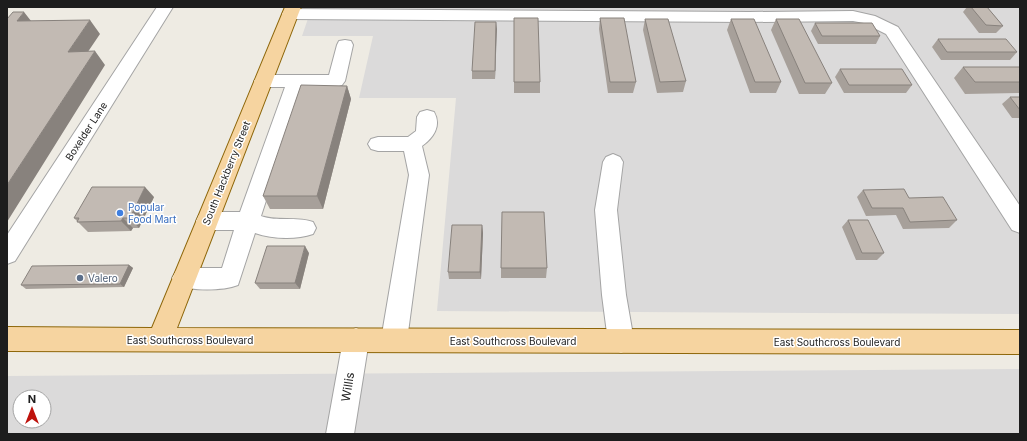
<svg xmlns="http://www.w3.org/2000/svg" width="1027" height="441" font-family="Inter,sans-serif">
	<rect width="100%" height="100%" fill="#eeebe3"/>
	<path fill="#dbdada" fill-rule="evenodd" d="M312 7H1020V314L437 311 456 98H359L373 36H302Z
		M1020 369V434H7V376ZM20 397H44V421H20Z"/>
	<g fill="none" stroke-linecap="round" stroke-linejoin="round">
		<g stroke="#a4a4a4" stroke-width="2">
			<path id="minor" d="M157 7H173L15 261 7 264V235Z
				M290 9 749 12 853 11 875 16 898 27 1020 206V233L1012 230 886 34 864 23 853 21 749 22 290 19 284 17 282 14 284 11Z
				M345 40 351 41 353 45 345 81 342 85 336 87H303L261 216C277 222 296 216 313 222L316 228 313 234C296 240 272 239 255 233L238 285C223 291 191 291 176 285L172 278 176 271 184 268H222L234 230H207L199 227 196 221 199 215 207 212H240L285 87H263L257 85 254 81 257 77 263 75H329L337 45 339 41Z
				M427 110 434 112C442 126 433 138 422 146L429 175 407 340 403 348 394 352 385 348 381 340 409 175 404 151H378L371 149 368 144 371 139 378 137H408L416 131 417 117 420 112Z
				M613 154 620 157 623 162 617 210 626 295 634 341 630 349 621 353 612 349 608 341 602 295 595 210 603 162 606 157Z
				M356 328 365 332 369 340 354 434H326L343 340 347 332Z"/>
		</g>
		<g stroke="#8d6609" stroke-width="2">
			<path id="major" d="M285 7H301L177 328 1020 330V354L7 351V327L152 328Z"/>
		</g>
		<use href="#minor" fill="#fff" fill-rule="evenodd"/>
		<use href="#major" fill="#f6d4a0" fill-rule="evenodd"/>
	</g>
	<path fill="#a7a09a" d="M967 7H987L1003 26 996 33H979L963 12Z
		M514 18 540 82V93H514Z
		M600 18 636 82 633 93H608L599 29Z
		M645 19 686 81 683 92 657 93 643 30Z
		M731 19 781 82 776 93H750L727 30Z
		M776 19 832 83 825 94H799L771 30Z
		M496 22 495 79H472V71Z
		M815 23 880 36 876 44H818L811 31Z
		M938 39 1017 52 1010 60H941L932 47Z
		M963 67H1020V93L965 94 954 78Z
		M840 69 912 85 906 93H844L835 77Z
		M347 86 351 99 323 209H270L263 196Z
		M1010 97H1020V118H1012L1002 104Z
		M863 190 909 198 957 220 949 228 903 229 896 215 866 216 857 197Z
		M154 197 139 228H133L131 231 88 232 74 218Z
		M848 220 884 253 877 260H856L842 227Z
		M482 225 483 233 481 279H449L448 272Z
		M309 253 300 289H260L255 283Z
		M129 265 133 268 124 287 26 289 21 285Z
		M501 268H547L546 278H501Z"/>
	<path fill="#88827d" d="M24 12 35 26 17 21Z
		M90 20 100 34 79 65 68 52Z
		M496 22 497 29 495 79V71Z
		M95 51 105 65 7 222V185Z
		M347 86 351 99 323 209 317 196Z
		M145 187 154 197 139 228 130 218Z
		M123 218 133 228 131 231 121 221Z
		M482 225 483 233 481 279 480 272Z
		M305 246 309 253 300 289 295 283Z
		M129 265 133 268 124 287 120 284Z"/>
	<path fill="#c2bab3" stroke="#88827d" d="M971 7H987L1003 26 986 25Z
		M13 12H24L17 21 90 20 68 52 95 51 7 185V19Z
		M514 18H538L540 82H514Z
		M600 18H624L636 82H610Z
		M645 19H668L686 81 660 82Z
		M731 19H754L781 82H755Z
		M776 19H799L832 83H805Z
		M475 22H496L495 71H472Z
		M815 23H872L880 36H822Z
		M938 39H1006L1017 52H947Z
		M963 67H1020V82H975Z
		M840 69H902L912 85H849Z
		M301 85 347 86 317 196H263Z
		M1010 97H1020V110Z
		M92 187H145L130 218H123L121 221 77 222 79 218H74Z
		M904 189 909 198 943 197 957 220 910 222 903 208H872L863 190Z
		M502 212H544L547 268H501Z
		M848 220H868L884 253H862Z
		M452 225H482L480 272H448Z
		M267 246H305L295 283H255Z
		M129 265 120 284 21 285 32 266Z"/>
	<circle fill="#3f7fe0" stroke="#fff" stroke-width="1.5" cx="120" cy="213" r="4"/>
	<circle fill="#5c6f8a" stroke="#fff" stroke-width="1.5" cx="80" cy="278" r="4"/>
	<g text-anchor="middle" stroke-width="3" stroke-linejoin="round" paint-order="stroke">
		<g font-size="10" fill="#1d1d1d" stroke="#fff">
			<text transform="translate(86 131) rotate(-57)" y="4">Boxelder Lane</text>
			<text transform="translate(226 173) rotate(-68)" y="4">South Hackberry Street</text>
			<text x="190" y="344">East Southcross Boulevard</text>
			<text x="513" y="345">East Southcross Boulevard</text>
			<text x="837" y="346">East Southcross Boulevard</text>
		</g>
		<g font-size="10" fill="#366cbe" stroke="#fff" text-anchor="start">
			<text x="128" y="211">Popular<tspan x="128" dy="12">Food Mart</tspan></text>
		</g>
		<g font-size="10" fill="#4e5e75" stroke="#fff" text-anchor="start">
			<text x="88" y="282">Valero</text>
		</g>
		<g font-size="12" fill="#1d1d1d" stroke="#fff">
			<text transform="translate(348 387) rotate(-81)" y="4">Willis</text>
		</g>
	</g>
	<rect width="1027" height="441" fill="none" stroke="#1d1d1d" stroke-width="16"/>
	<g transform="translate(32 409)"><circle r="19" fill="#ffffff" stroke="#a5a5a5"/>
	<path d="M0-3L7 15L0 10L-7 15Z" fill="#be120c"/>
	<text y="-6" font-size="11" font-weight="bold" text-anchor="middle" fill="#1d1d1d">N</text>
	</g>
</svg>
